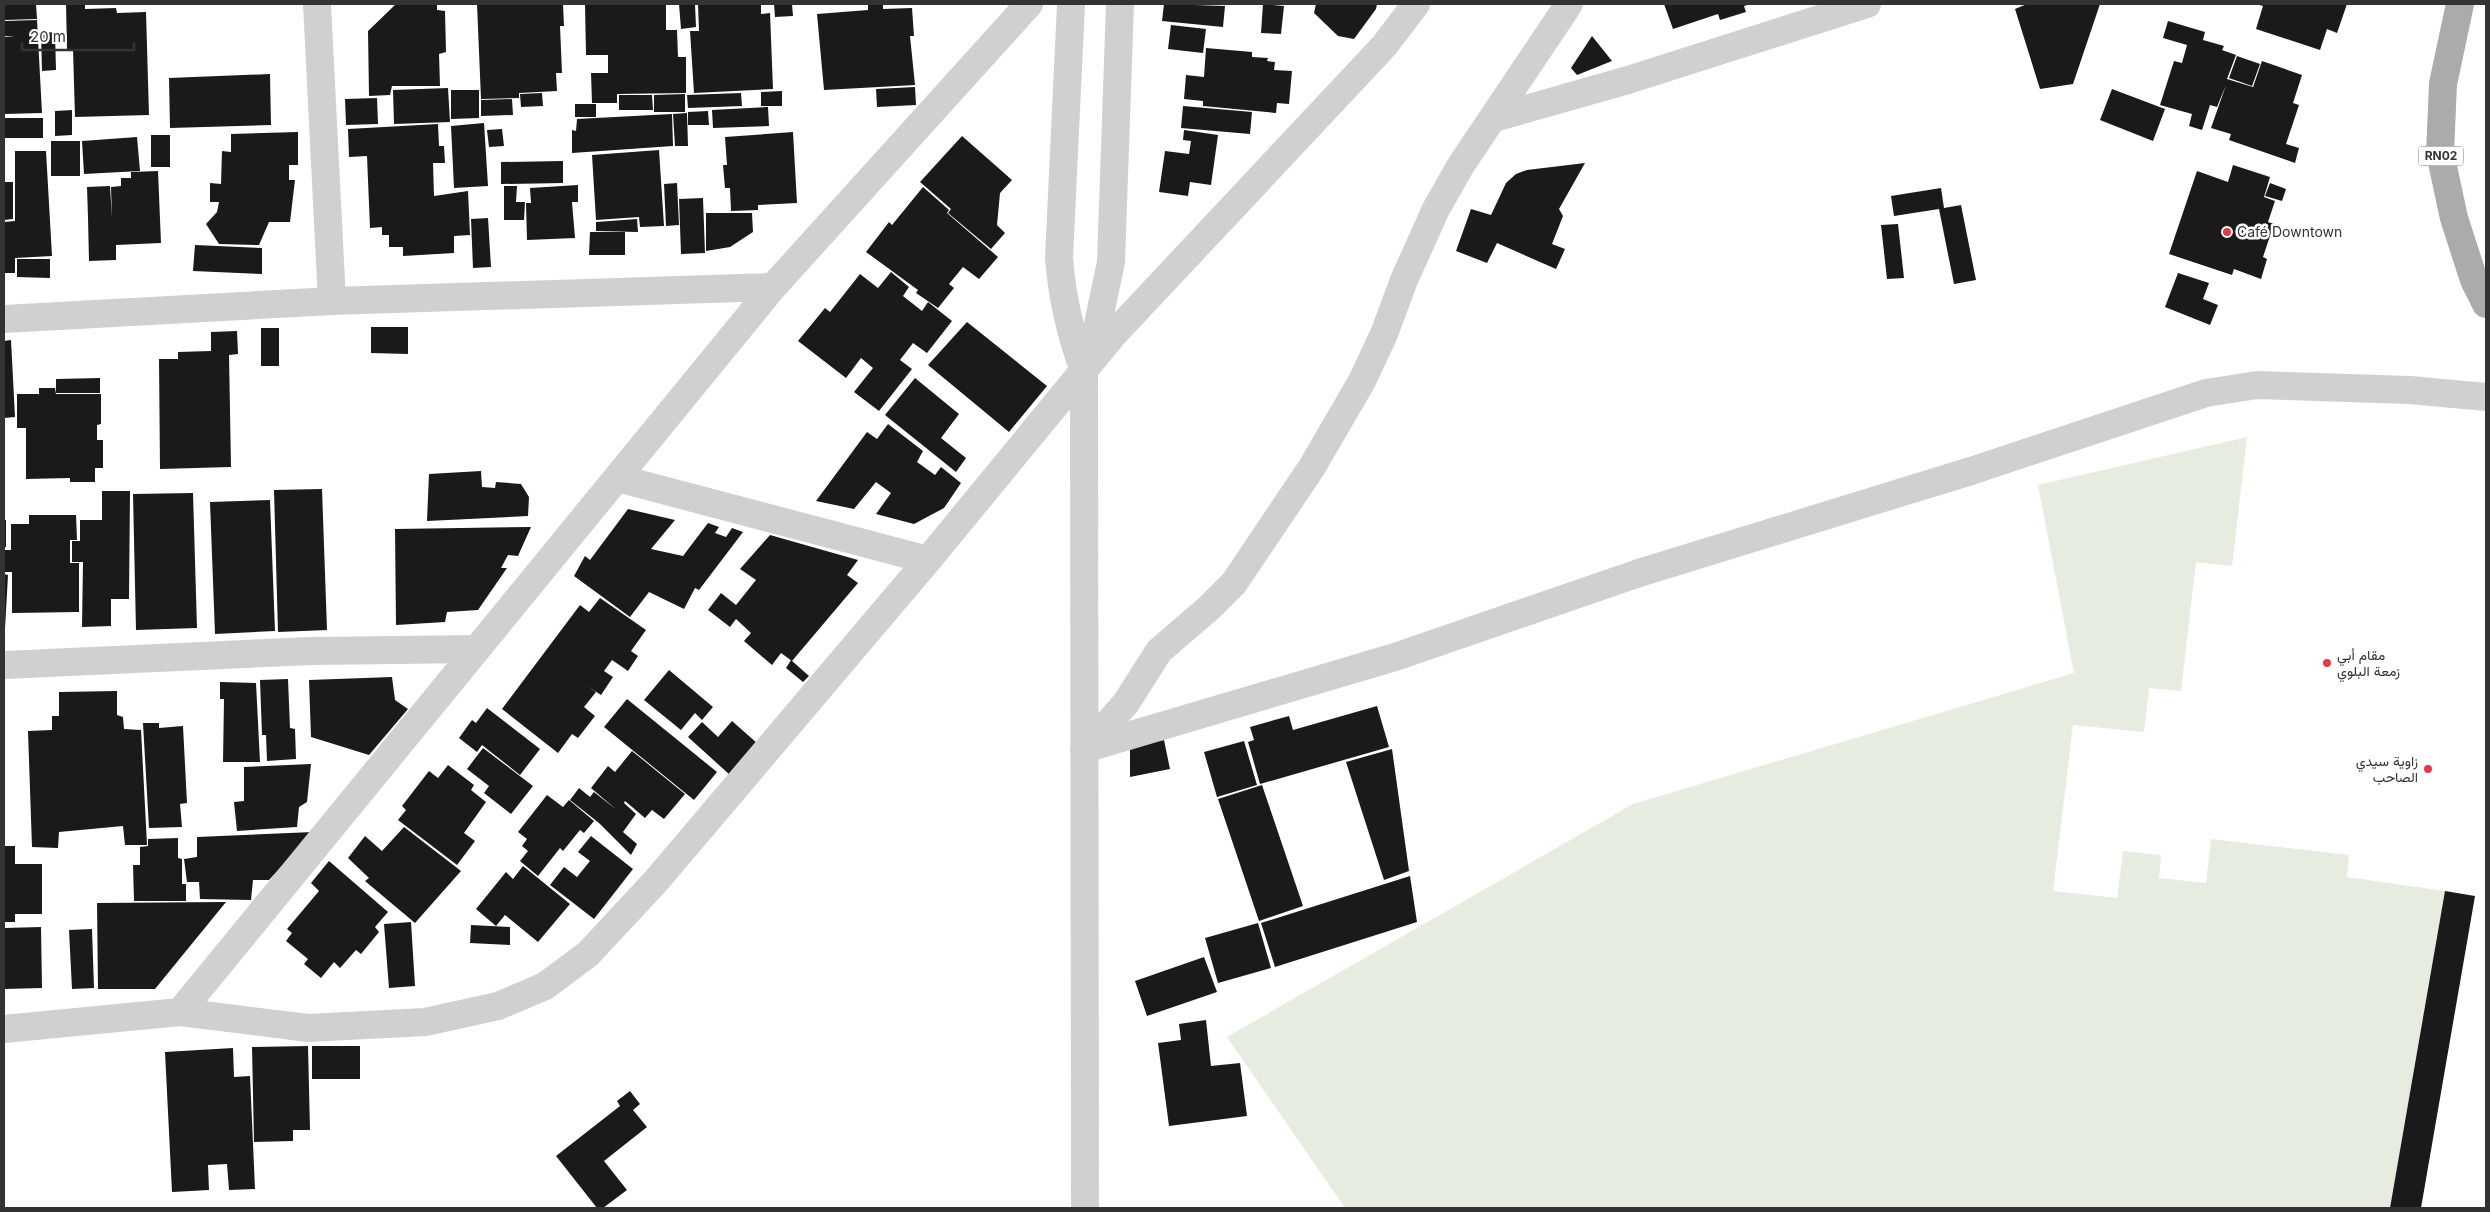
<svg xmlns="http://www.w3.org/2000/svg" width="2490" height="1212" font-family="Inter,Vazirmatn,sans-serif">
	<rect width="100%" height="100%" fill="#fff"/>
	<path fill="#e6ecdf" d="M2247 437 2232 566 2196 562 2181 691 2149 688 2144 732 2073 725 2053 891 2117 898 2123 851 2161 855 2159 878 2206 883 2211 839 2349 855 2347 877 2445 891 2390 1208H1345L1227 1037 1633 804 2074 673 2038 485Z"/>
	<path fill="#1a1a1a" d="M4 4H36L37 19 4 20Z
		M66 4H85V9L116 8 117 13 146 12 149 115 75 117 73 49 67 50Z
		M396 4H437V10L445 11 446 52 439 54 440 86H392L390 95 369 96 368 31Z
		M477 4H563L564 26H560L562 73H556L557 91 519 93V98L481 99Z
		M585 4H666V30H677L678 57H686V93L617 94V103H592L591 73H608V55H586Z
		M679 4H695L696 27 681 29Z
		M698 4H761V14L770 13 773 89 694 93 690 31H699Z
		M774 4H792L793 16 775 17Z
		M868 4H883V9L912 8 914 36H910L915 85 824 90 817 14 868 10Z
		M1164 4 1225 6 1223 27 1162 21Z
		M1263 4 1284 6 1281 34 1261 33Z
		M1316 4H1377L1376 9 1354 39 1338 36 1314 13Z
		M1664 4H1751L1744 6 1746 12 1720 20 1718 14 1673 29Z
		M2027 4H2100L2073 84 2040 89 2015 9Z
		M2256 4H2347L2337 33 2327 29 2320 50 2256 29 2263 6Z
		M37 20 42 113 4 114V37L15 36H4V21Z
		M2168 21 2205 32 2203 40 2224 46 2222 50 2236 55 2227 79 2253 87 2262 61 2302 75 2293 103 2299 105 2286 144 2299 148 2295 163 2229 140 2231 134 2211 128 2226 85 2217 107 2210 105 2202 130 2189 126 2192 114 2160 105 2174 61 2182 63 2187 45 2163 38Z
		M1171 25 1206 29 1203 53 1168 49Z
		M55 32 56 70 42 71 41 33Z
		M1592 36 1612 61 1577 75 1571 68Z
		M1206 48 1252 52V57L1268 58 1267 61 1275 62 1274 70 1292 71 1289 104 1277 103 1276 113 1203 106V101L1184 99 1186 75 1204 77Z
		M2237 56 2260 64 2252 86 2229 78Z
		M270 74 271 125 170 128 169 78Z
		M915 87 916 105 877 107 876 89Z
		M448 88 450 122 394 124 393 90Z
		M2112 89 2165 109 2153 141 2100 120Z
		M451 90H479V118L451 119Z
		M782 91V106H761V92Z
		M542 93 543 106 521 107 520 94Z
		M741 93 742 106 688 108 687 95Z
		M685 94V112H654V95Z
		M619 95H652L653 110H619Z
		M377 98 378 124 346 125 345 99Z
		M512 99 513 115 481 116V100Z
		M575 104H596V117H575Z
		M1183 106 1252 112 1250 134 1181 128Z
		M768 107 769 126 713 128 712 110Z
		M72 110V135L55 136V111Z
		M708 111 709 125H688V112Z
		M687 113 688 146H675L673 114Z
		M672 114 673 146 572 153V130L576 131 577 119Z
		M4 118H43V138H4Z
		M484 123 488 186 454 188 451 126Z
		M438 124 439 146H444L445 163H433L434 196 468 191 470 235 454 236V253L403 256V247H389V235H382V227L370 228 367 156 349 157 348 129Z
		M502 129 504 146 489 147 487 130Z
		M1184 130 1218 135 1211 185 1190 182 1188 196 1159 192 1165 151 1189 154 1191 141 1183 140Z
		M298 132V165H289V180H295L290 222H269L259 245 219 244 206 224 217 212 219 202H210V183L221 184 222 151 231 152V134Z
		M793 132 797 203 758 205V210L731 211 730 188H725L723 165H727L725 137Z
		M151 135H170V167H151Z
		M962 136 1012 180 1000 193 997 225 1005 233 991 249 948 213 951 209 920 182Z
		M137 137 140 171 84 174 82 141Z
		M51 141H80V176H51Z
		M659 150 664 226 640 227 639 217 596 220 592 155Z
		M15 151H46L52 256 15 258V273H4V222L15 221Z
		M563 161V183L501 184V162Z
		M1585 163 1559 209 1563 216 1552 244 1565 249 1556 269 1497 243 1487 263 1456 251 1471 209 1491 215 1506 183 1516 174 1527 170Z
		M2233 165 2270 177 2264 197 2275 201 2268 222 2274 224 2263 257 2267 259 2261 279 2234 269 2232 275 2169 254 2197 171 2228 182Z
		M158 171 161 243 116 245V260L89 261 88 218H98H88L87 187 110 186 112 218 111 187 121 186V178H131V172Z
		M4 182H13V219L4 220Z
		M677 183 679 225 666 226 664 184Z
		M2270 183 2286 189 2282 201 2265 196Z
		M578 185V202H572L575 238 527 240 526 203H531L530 188Z
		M504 186H517L516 202H525L524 220H504Z
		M923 187 949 210 947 213 998 257 979 279 963 267 949 284 954 288 938 308 916 293 918 290 866 252 889 222 892 225Z
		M1941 188 1944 208 1961 205 1976 280 1954 284 1939 209 1894 216 1891 196Z
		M703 198 705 253 681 254 679 199Z
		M706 213H752L753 232 730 247 706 251Z
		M488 218 491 267 473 268 471 219Z
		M637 219 638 232 596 231V222Z
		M1898 224 1904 278 1887 279 1881 225Z
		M590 232H625V255H589Z
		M195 245 262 248V274L193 271Z
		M17 259H50V278L17 277Z
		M891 272 909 287 903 296 922 311 928 302 952 321 927 353 913 343 900 360 912 369 879 411 854 392 873 368 861 358 846 378 798 341 825 308 830 312 860 274 878 288Z
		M2178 273 2209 283 2203 299 2218 305 2210 325 2165 307Z
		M967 322 1047 386 1009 432 928 365Z
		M371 327H408V354L371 353Z
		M261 328H279V366H261Z
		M237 331 238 354 229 355 231 467 160 469 159 359H178V352L211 351V332Z
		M11 340 15 417 4 418V341Z
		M100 378V393H56V379Z
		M915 378 959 414 941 438 966 458 956 472 885 415Z
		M39 388H55L56 394H101V424L97 425V440H103V468H95V482H70V478L26 479V428H17V394H39Z
		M888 424 923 451 917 462 935 475 941 467 961 483 944 508 914 524 876 514 891 493 876 482 854 509 816 501 867 432 877 439Z
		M481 471 482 487 495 488 496 482 521 484 529 497 528 516 427 521 429 474Z
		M322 489 327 630 278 632 274 490Z
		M102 491H130L129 599H111V626L82 627 83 562H72V541H80V520H102Z
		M193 493 197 628 136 630 133 494Z
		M270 500 275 631 215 634 210 502Z
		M628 509 675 520 651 549 683 556 708 523 719 527 715 533 726 537 732 528 743 532 699 590 695 588 684 609 649 592 630 617 574 576 585 556 590 560Z
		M29 515H76L77 540H70V563H79V612L12 613V572H4V550H11V524H29Z
		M4 520H6V547H4Z
		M531 527 518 556 508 555 501 568H507L478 610 447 612 445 622 396 625 395 529Z
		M770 535 858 560 847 575 858 583 792 661 781 653 772 665 744 641 751 633 736 619 730 627 708 610 721 593 736 605 756 580 740 569Z
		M4 574 8 575 5 629H4Z
		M600 598 646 630 631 651 638 656 628 671 612 660 604 671 613 677 601 695 586 685 596 692 584 707 595 716 578 738 572 734 558 753 502 709 580 605 589 612Z
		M791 660 809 676 803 682 786 668Z
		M669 670 713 707 702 720 695 713 681 730 644 700Z
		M392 677 395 700 408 709 369 755 311 737 309 680Z
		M288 679 290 728 295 729 296 759 267 761 266 735H262L260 680Z
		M220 682 256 683 260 762H223L224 699H220Z
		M117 691V715L123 717 124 729 141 730 147 845H125L123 826 59 832 58 848 32 847 28 731 52 730V716H59V692Z
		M627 699 717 772 694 800 604 727Z
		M1377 706 1389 747 1260 784 1248 742 1254 740 1250 727 1289 716 1293 730Z
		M487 708 540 749 520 775 482 745 477 752 459 738 472 720 476 723Z
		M732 721 758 744 730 775 688 737 702 722 718 737Z
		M143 723H159V728L183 726 187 803 180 804 182 827 149 828Z
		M1164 740 1170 769 1130 777V746Z
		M1244 741 1257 785 1217 797 1204 752Z
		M483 748 533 786 511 814 484 793 489 786 467 769Z
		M1392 749 1409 871 1384 880 1346 762Z
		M632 751 685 794 664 819 652 810 645 818 625 801 624 803 636 814 623 832 637 844 631 855 599 823 570 800 579 788 590 797 594 792 617 810 591 788 608 766 615 772Z
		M311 764 307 802 299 807 297 827 237 831 234 802 244 801V767Z
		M448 765 474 785 471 790 486 802 464 833 475 841 457 865 398 820 406 810 402 806 429 771 438 778Z
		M1262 785 1303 906 1259 921 1218 799Z
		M547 795 563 807 569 800 594 821 584 833 580 830 563 851 560 848 538 876 520 861 528 851 522 846 527 839 518 832Z
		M404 827 461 871 415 923 365 881 369 878 348 858 365 836 382 851Z
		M313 832 269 880H253L251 900 200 899 199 882H187L184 859 197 857V837Z
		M591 836 633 869 594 919 550 885 564 867 577 877 590 861 578 852Z
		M178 838V858L182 859V884H186V901H134L133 865H140V847L148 846V839Z
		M4 846H15V864H42V914H15V922H4Z
		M329 861 388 912 375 927 379 932 361 954 356 950 340 968 334 962 321 978 304 964 308 959 286 941 292 933 287 929 319 891 311 883Z
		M523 866 570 904 538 942 505 915 496 926 476 909 506 872 513 879Z
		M1410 876 1417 922 1275 967 1261 923Z
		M2445 891 2475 896 2421 1208H2390Z
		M226 902 155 989H98L97 903Z
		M411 922 415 986 389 988 384 924Z
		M1258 923 1271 968 1218 983 1205 938Z
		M471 925 510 927V945L470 943Z
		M41 927 42 988 4 989V928Z
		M92 929 94 988 72 989 69 930Z
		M1204 957 1217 992 1147 1016 1135 981Z
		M1206 1020 1211 1066 1240 1063 1247 1116 1169 1126 1158 1043 1181 1040 1179 1024Z
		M308 1046 310 1130H293V1141L254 1142 252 1047Z
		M312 1046H360V1079H312Z
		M233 1048 234 1077 250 1076 255 1189 229 1190 227 1164 208 1165 209 1190 172 1192 165 1052Z
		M630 1091 640 1104 633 1110 647 1127 604 1161 627 1190 603 1208H597L556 1156 620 1106 617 1101Z"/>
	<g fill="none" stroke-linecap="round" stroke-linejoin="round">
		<path stroke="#d0d0d0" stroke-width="28" d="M317 4 332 301
			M1071 4 1059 258C1062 298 1070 333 1084 371
			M1494 118 1628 80 1867 4
			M4 319 332 301 773 287
			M617 478 928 560
			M4 665 311 651 477 649
			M1084 749 1395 657 1639 573 1971 471 2206 393 2257 385 2410 390 2486 397
			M1085 749 1126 703 1159 651 1209 608 1234 583 1312 467 1362 381 1384 334 1404 280 1436 209 1461 165 1569 4
			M180 1012 773 287 1029 4
			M4 1029 180 1012 308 1028 425 1022 498 1006 545 986 588 954 656 881 928 560 1112 336 1384 46 1416 4
			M1085 1208 1084 371 1098 324 1111 262 1120 4"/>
		<path stroke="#ababab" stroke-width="28" d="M2460 4 2443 84 2440 153 2454 218 2474 280 2486 304"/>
	</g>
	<g fill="#e63946" stroke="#fff" stroke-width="2">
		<circle cx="2227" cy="232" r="5"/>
		<circle cx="2327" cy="663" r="5"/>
		<circle cx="2428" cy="769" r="5"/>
	</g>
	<g text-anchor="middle" stroke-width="5" stroke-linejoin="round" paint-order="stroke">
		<rect fill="#fff" stroke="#707070" stroke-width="1" x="2418.5" y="146.5" width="45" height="19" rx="4"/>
		<g font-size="12" font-weight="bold" fill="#333">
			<text x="2441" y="160">RN02</text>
		</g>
		<g font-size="14" fill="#333" stroke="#fff" text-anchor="start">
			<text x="2237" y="237">Café Downtown</text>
			<text x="2337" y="660">مقام أبي<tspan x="2337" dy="16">زمعة البلوي</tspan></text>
			<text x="2418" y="766" text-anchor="end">زاوية سيدي<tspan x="2418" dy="16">الصاحب</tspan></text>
		</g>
	</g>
	<rect width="2490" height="1212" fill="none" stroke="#333333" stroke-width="10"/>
	<path d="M22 42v8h112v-8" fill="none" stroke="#333333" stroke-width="2.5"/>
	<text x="30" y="42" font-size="15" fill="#333333" stroke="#ffffff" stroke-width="4" paint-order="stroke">20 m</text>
</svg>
